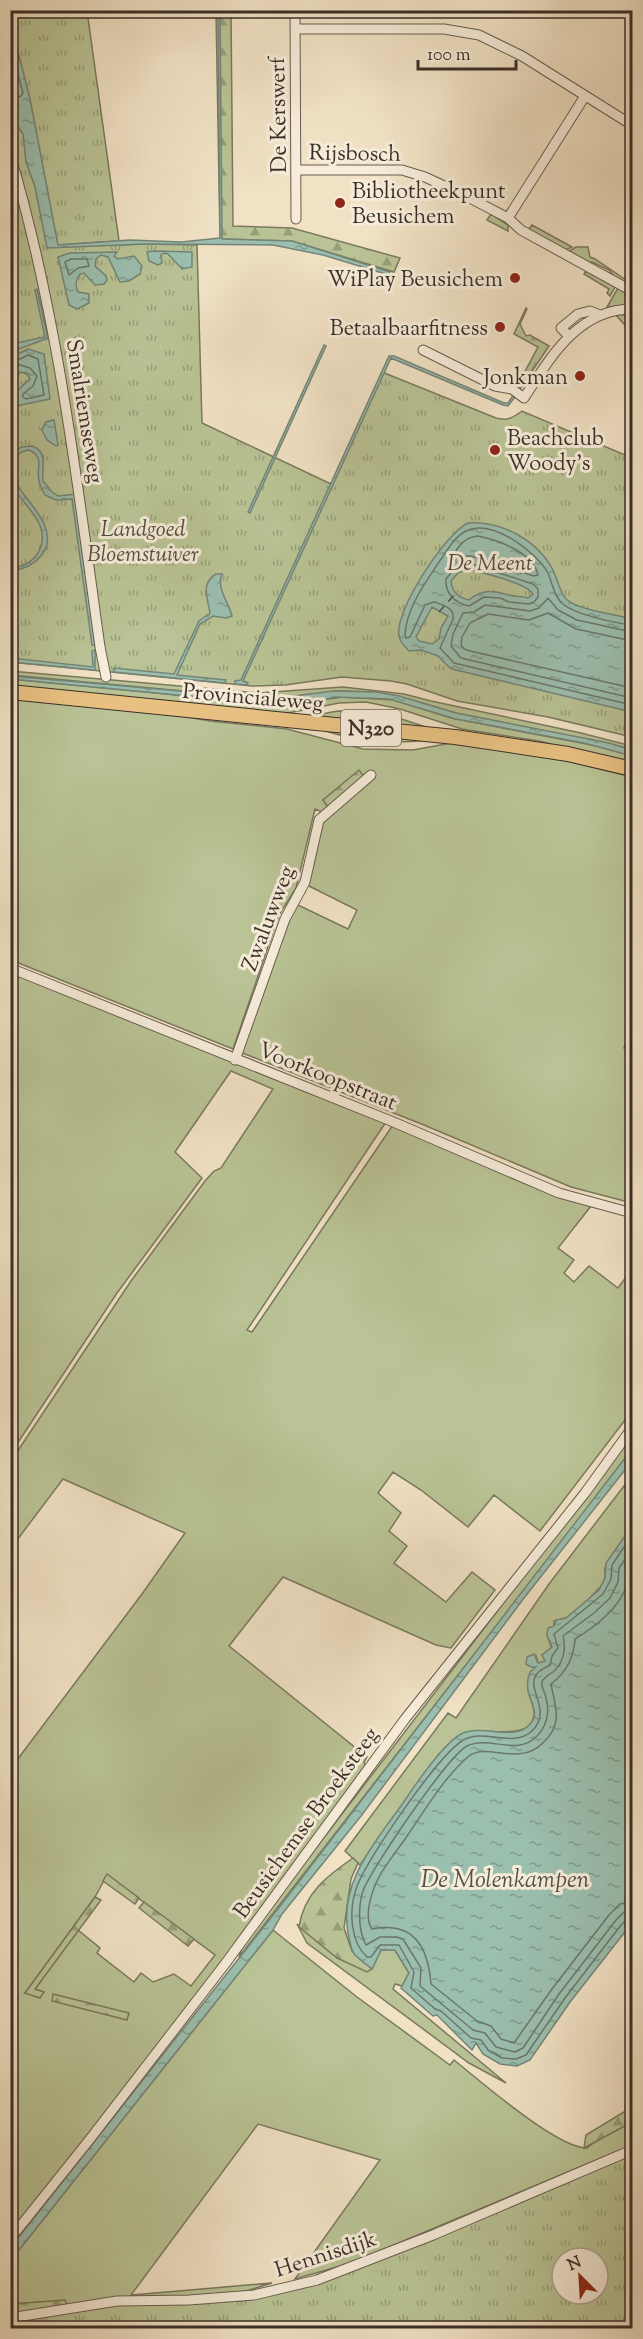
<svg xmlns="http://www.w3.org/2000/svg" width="643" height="2339" font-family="'Sorts Mill Goudy',serif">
	<defs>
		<pattern id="forest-firs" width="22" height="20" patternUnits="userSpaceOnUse" patternTransform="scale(1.5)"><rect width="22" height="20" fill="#b9c395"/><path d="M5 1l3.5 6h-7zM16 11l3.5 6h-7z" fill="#979f7a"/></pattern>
		<pattern id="park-tufts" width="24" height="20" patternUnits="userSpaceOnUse" patternTransform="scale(1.5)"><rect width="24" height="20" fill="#b9c395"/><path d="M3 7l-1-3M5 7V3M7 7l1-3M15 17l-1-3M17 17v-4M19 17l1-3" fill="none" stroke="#979f7a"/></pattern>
		<pattern id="water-ripples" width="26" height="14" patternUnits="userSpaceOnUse" patternTransform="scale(1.5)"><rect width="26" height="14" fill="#9bbfaf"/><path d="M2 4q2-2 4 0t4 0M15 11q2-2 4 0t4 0" fill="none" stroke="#7f9c8e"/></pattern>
	</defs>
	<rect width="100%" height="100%" fill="#f1e2c5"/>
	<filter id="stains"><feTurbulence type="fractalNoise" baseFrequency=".00333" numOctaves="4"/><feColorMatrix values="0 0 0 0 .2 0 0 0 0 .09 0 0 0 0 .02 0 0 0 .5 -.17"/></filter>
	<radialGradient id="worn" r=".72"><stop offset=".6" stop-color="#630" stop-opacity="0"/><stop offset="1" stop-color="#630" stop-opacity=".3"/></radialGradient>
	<path fill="#b9c395" stroke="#7a795e" stroke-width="1.5" fill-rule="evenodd" d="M491 214 508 225V231L487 220Z
		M532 225 572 247 563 251 528 230Z
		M576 247H588L590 257 595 259 626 280 632 271V284L615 278 609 270 592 262 586 264 566 253Z
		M586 271 615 287 610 296 607 293 609 289 584 274Z
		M618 288 625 293 627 303 623 306 607 307Z
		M614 313C627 314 632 319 632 333Z
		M10 671 258 693 343 687 404 694 431 701 581 733 632 746V749L456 713 412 700 371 692 340 691 270 699 11 675Z
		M10 679 269 704H293L343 697 394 700 451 718 607 748 632 755V765L539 741 462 729 400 709 366 702 339 703 283 714 11 688Z
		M11 698 165 713 210 721 287 729 363 749 413 750 451 743 547 756 632 777V1025L624 1048 632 1051V1203L571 1187 424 1125 240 1052 265 981 296 904 348 929 357 910 307 885 321 823 370 782 323 800 328 807 322 812 315 809 296 888 279 915 233 1049 11 960Z
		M338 711 383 713 435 730 305 717Z
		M316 728 428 740C389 745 353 741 316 728Z
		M11 970 386 1122 247 1330 252 1332 393 1125 591 1206 558 1248 574 1260 564 1273 574 1282 589 1266 618 1288 632 1269V1411L540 1531 494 1495 468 1527 421 1490 393 1472 378 1493 401 1513 389 1531 407 1546 394 1563 446 1602 472 1572 495 1590 451 1648 436 1645 283 1577 229 1646 367 1757 364 1762 366 1766 221 1966 11 2235V1768L142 1594 185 1533 63 1479 11 1548V1457L13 1458 131 1281 205 1181 214 1171 221 1168 273 1089 231 1071 175 1152 202 1178 117 1293 11 1453ZM107 1875 215 1955 191 1986 174 1974 153 1982 141 1973 134 1982 97 1953 100 1948 78 1930 35 1989 25 1993 95 1897Z
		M632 1435V1449L596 1498 239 1957 242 1947 270 1908Z
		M627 1482 632 1485V1526L605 1568V1578L603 1584 585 1603 566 1618 554 1621V1626L547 1635 552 1649 542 1655 546 1661 538 1663 536 1656C535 1660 536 1667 535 1669 532 1676 529 1676 528 1685 526 1695 536 1704 534 1716 530 1741 487 1728 468 1732 456 1735 448 1747 439 1754L360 1865 345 1851 448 1713 456 1718 549 1584Z
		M297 1924 343 1960 372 1969 381 1950H395L409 1973 402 1986 395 1984 393 1989 506 2083 469 2063 307 1943Z
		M273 1930 357 1997 450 2065 454 2060C479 2080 558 2149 587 2148L632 2111V2145L351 2263 295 2279 380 2160 258 2124 131 2295 272 2283 237 2294 68 2307 64 2301 11 2304V2260Z"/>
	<path fill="url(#forest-firs)" stroke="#7a795e" stroke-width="1.5" d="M216 11H231L233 226 292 228 400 258 394 272 292 241 220 239Z
		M526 308 527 309 520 324 526 336 530 335 549 346 520 389 515 390 538 347 514 334Z
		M359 770 364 777 328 807 323 800Z
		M353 1858 358 1863 351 1879 344 1928 352 1951 372 1969 367 1972 337 1958 299 1927C304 1893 327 1876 353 1858Z
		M107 1874 139 1898 135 1904 103 1881Z
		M95 1897 101 1900 35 1989 44 1992 40 1998 25 1993Z
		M144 1902 194 1939 188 1946 139 1908Z
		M53 1994 129 2013 127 2020 52 2001Z
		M632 2107V2122L584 2148 586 2135Z
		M65 2300 68 2307 11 2314V2304Z"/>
	<path fill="url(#park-tufts)" stroke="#7a795e" stroke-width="1.5" fill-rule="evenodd" d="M10 11H87L119 241 58 245 56 247 145 244 197 245 202 423 331 484 382 372 496 418C507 421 513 418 522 411L632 458V737L548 717 457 701 407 684 391 681 342 677 285 685 252 686 11 662Z
		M632 2152V2328H11L10 2320 115 2305 241 2301 318 2283ZM562 2258H598V2294H562Z"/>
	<path fill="url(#water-ripples)" stroke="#748579" stroke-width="1.5" fill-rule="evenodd" d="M218 11H220L222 239 292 241 390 272 389 275 323 255 273 245 145 244 47 248 35 187 26 162 23 134 13 120V114L19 106 11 98V24L30 99 58 245 130 240 181 242 220 238Z
		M155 251 192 252V267L182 269 168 254 164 253 161 255 162 263 158 265 149 261 147 252Z
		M117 252 114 256 118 259 134 256 142 266 140 274 129 281 120 282 108 257 101 255 96 259 95 266 106 276 107 280 104 284 95 285 84 273 80 274C76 279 75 286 78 292L89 294V303L77 309 69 305 58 257 70 253Z
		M37 289 48 338 11 352V344L45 337 35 290Z
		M324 345 326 346 250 513 248 512Z
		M28 349 44 354 50 399 11 407V396L30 379 27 374 20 372 11 388V357Z
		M389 356H394L504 403H508L512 397H515L508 406 503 405 391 358 243 681 248 683 247 685 235 684V681L241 680Z
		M54 420 58 445 56 446 47 440 42 430 46 422Z
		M32 446C49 452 41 467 43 481L52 492 58 496 77 494 75 497 95 645H92L72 499 56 500 45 495C43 491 40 486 39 481 36 468 45 457 29 450 15 452 11 463 12 475 19 493 35 505 43 522 57 549 35 568 11 571L10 569C22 567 32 563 38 553 54 524 22 506 11 483 8 476 11 463 11 455L21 447Z
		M468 523C502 521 537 540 553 570 557 578 560 593 566 599 580 611 615 614 632 619V712L456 670 450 668 438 656 421 650 409 651C405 647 400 642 399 636 394 611 446 533 468 523ZM468 569C482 573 527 583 533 594L528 598C522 596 515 597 509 595 494 591 483 588 469 600 459 598 452 592 451 581L458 573ZM432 607 448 616 441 628 439 639 432 644 419 641 416 637Z
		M216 574H222C216 588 229 603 232 616L226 618 213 616 200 624 177 675 226 680 225 683 114 672V668L174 674 199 621 210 613C208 599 200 583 216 574Z
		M95 650V670L11 662V658L93 667 92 651Z
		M10 676 270 699 333 691 376 692 399 696 456 713 609 743 632 750V756L584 743 456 719 389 699 334 697 317 702 262 703 11 679Z
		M632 1449V1461L524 1598 361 1816 282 1914 273 1930 11 2260V2247L281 1905Z
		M632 1526V1923L570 2002 530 2060 517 2066 500 2064 483 2054 476 2043 472 2050 437 2015 433 2016 401 1988 409 1973 395 1950H381L372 1969C367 1965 360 1960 355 1955 350 1949 350 1940 348 1933 339 1881 375 1843 403 1803 415 1785 443 1744 461 1734 481 1724 512 1740 527 1727 542 1715 530 1703 528 1690 527 1685 528 1677 530 1672L536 1667H531L526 1664 527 1657 534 1654 538 1663 545 1661 542 1655 552 1647 547 1635 548 1628 554 1626 556 1620 566 1618 599 1590 605 1578 606 1563Z"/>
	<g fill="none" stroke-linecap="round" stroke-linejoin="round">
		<path stroke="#6a776c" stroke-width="1.5" d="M10 44 23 93 20 97 10 94
			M71 259H87L89 266 78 268 69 275 65 262Z
			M10 362 16 363 18 360 28 355 38 359 44 395 26 399 23 397V394L33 386 37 376 30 368 17 364 10 379
			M478 536C498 540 534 553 538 575L534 576 471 556 454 557V554C460 544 466 537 478 536Z
			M469 563 533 584 538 589V597L534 602 529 604 509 602 500 598 484 597 469 606C455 603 445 594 446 579L455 568Z
			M632 625C616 623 576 615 563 604 554 597 552 581 547 571 534 551 492 518 466 531 454 537 447 551 439 562 425 583 406 609 405 635L406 638 410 637 425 605 434 602C443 605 455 608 453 619L440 648 454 663 632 705
			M632 632 577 620 558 610 548 598 539 608 530 611 485 605 474 612 463 613 453 634 451 646 461 658 632 698
			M632 641 576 629 548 613 529 620 488 614 470 623 462 637 461 645 464 649 470 651 632 688
			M632 1535 612 1565 611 1579 603 1594 554 1634 558 1648 552 1656 550 1665C545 1668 539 1670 536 1675 526 1690 553 1710 532 1731 513 1749 483 1727 462 1741 438 1756 365 1861 356 1889 349 1910 350 1942 367 1957H371L380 1945H399L414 1972 411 1988 435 2009 441 2011 471 2038 481 2040 488 2050 502 2058 516 2059 526 2055 565 1998 621 1925 627 1919 632 1918
			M632 1549 619 1568 618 1582 610 1598 594 1613 563 1636C566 1648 564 1663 553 1672 549 1675 546 1676 542 1681 541 1689 545 1691 546 1698 550 1711 547 1726 537 1736 517 1757 490 1735 467 1746 448 1756 371 1869 363 1891 358 1906 358 1931 366 1945L380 1937H396L403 1939 421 1968 420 1986 473 2030 485 2033 496 2047 515 2052 523 2048 559 1994 616 1920 624 1912 632 1911
			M632 1564C627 1573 628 1582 624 1592 615 1611 593 1628 575 1639 574 1658 567 1672 551 1684 555 1707 564 1723 543 1743 519 1767 487 1742 469 1756 443 1778 424 1812 405 1839 396 1852 386 1864 379 1877 372 1891 363 1916 372 1929 414 1921 428 1947 431 1984L477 2021 491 2026 501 2039 514 2043 552 1989 609 1915 620 1904 632 1902"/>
		<path stroke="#52534a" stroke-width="1.5" stroke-dasharray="8 6" stroke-linecap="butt" d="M439 612 456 593"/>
		<g stroke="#685c4f" stroke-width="11">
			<path id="minor" d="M295 10 296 219
				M295 29H444L479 35 522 56 632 125
				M10 154C58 315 77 482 100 647L106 677
				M297 170H402L425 177 468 197 508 218 521 230 632 291
				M508 218 585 96
				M569 336 561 328 578 314 590 311 600 315
				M423 350 495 386 512 389 524 398C550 358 578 309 632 309
				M10 968 391 1121 559 1193 632 1213
				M235 1060 285 919 305 882 319 820 371 775
				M10 2239 90 2139 225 1964 405 1719 585 1493 632 1428
				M10 2318 117 2301 189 2300 254 2295 317 2280 433 2235 632 2150"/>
		</g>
		<g stroke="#3a2f28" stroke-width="16">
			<path id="highway" d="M10 692 455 737 568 754 632 769"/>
		</g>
		<use href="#minor" stroke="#f6ecd9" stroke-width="9"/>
		<use href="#highway" stroke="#e8c182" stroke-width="14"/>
	</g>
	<g fill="#8f2418" stroke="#f6ecd9" stroke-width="2">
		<circle cx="340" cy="203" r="6"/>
		<circle cx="515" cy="278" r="6"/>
		<circle cx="500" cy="327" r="6"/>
		<circle cx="580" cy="376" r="6"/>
		<circle cx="495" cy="450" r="6"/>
	</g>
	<g text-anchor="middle" stroke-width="6" stroke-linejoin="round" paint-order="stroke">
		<rect fill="#f6ecd9" stroke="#72685d" stroke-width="1.5" x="341" y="710" width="60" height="36" rx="4.5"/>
		<g font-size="21" font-weight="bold" fill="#3a2f28">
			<text x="371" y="735">N320</text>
		</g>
		<g font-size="22" fill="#3a2f28" stroke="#f6ecd9">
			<text transform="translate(277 115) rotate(-91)" y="8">De Kerswerf</text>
			<text transform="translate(355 152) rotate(1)" y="8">Rijsbosch</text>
			<text transform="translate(86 411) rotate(81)" y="8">Smalriemseweg</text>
			<text transform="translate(253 696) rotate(5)" y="8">Provincialeweg</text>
			<text transform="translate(267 918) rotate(-69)" y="8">Zwaluwweg</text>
			<text transform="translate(328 1075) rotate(22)" y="8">Voorkoopstraat</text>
			<text transform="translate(305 1822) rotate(-54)" y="8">Beusichemse Broeksteeg</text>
			<text transform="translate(325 2253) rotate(-18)" y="8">Hennisdijk</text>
		</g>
		<g font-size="22" fill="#3a2f28" stroke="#f6ecd9" text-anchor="end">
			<text x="352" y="198" text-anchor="start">Bibliotheekpunt<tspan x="352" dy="25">Beusichem</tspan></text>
			<text x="503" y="286">WiPlay Beusichem</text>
			<text x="488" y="335">Betaalbaarfitness</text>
			<text x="568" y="384">Jonkman</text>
			<text x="507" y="445" text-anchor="start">Beachclub<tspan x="507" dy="25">Woody's</tspan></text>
		</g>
		<g font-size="22" font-style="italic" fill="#534d3e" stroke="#f6ecd9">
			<text x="143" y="536">Landgoed<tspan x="143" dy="25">Bloemstuiver</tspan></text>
			<text x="490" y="570">De Meent</text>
		</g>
		<g font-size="24" font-style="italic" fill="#52534a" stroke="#f6ecd9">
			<text x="505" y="1887">De Molenkampen</text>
		</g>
	</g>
	<rect width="643" height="2339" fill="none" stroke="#f1e2c5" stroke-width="36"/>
	<rect x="12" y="12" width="619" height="2315" fill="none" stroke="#3a2f28" stroke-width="3"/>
	<rect x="18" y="18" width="607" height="2303" fill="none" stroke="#3a2f28" stroke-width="1.5"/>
	<g transform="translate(580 2276) rotate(336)"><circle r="28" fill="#f6ecd9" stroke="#aba092" stroke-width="1.5"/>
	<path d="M0-4.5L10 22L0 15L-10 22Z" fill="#8f2418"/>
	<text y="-9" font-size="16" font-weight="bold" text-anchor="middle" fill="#3a2f28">N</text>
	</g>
	<path d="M418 60v9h98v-9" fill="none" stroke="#3a2f28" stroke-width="3"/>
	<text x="427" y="60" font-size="18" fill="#3a2f28" stroke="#f6ecd9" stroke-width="4.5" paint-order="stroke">100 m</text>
	<rect width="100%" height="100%" filter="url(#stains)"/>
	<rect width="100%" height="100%" fill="url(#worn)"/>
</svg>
